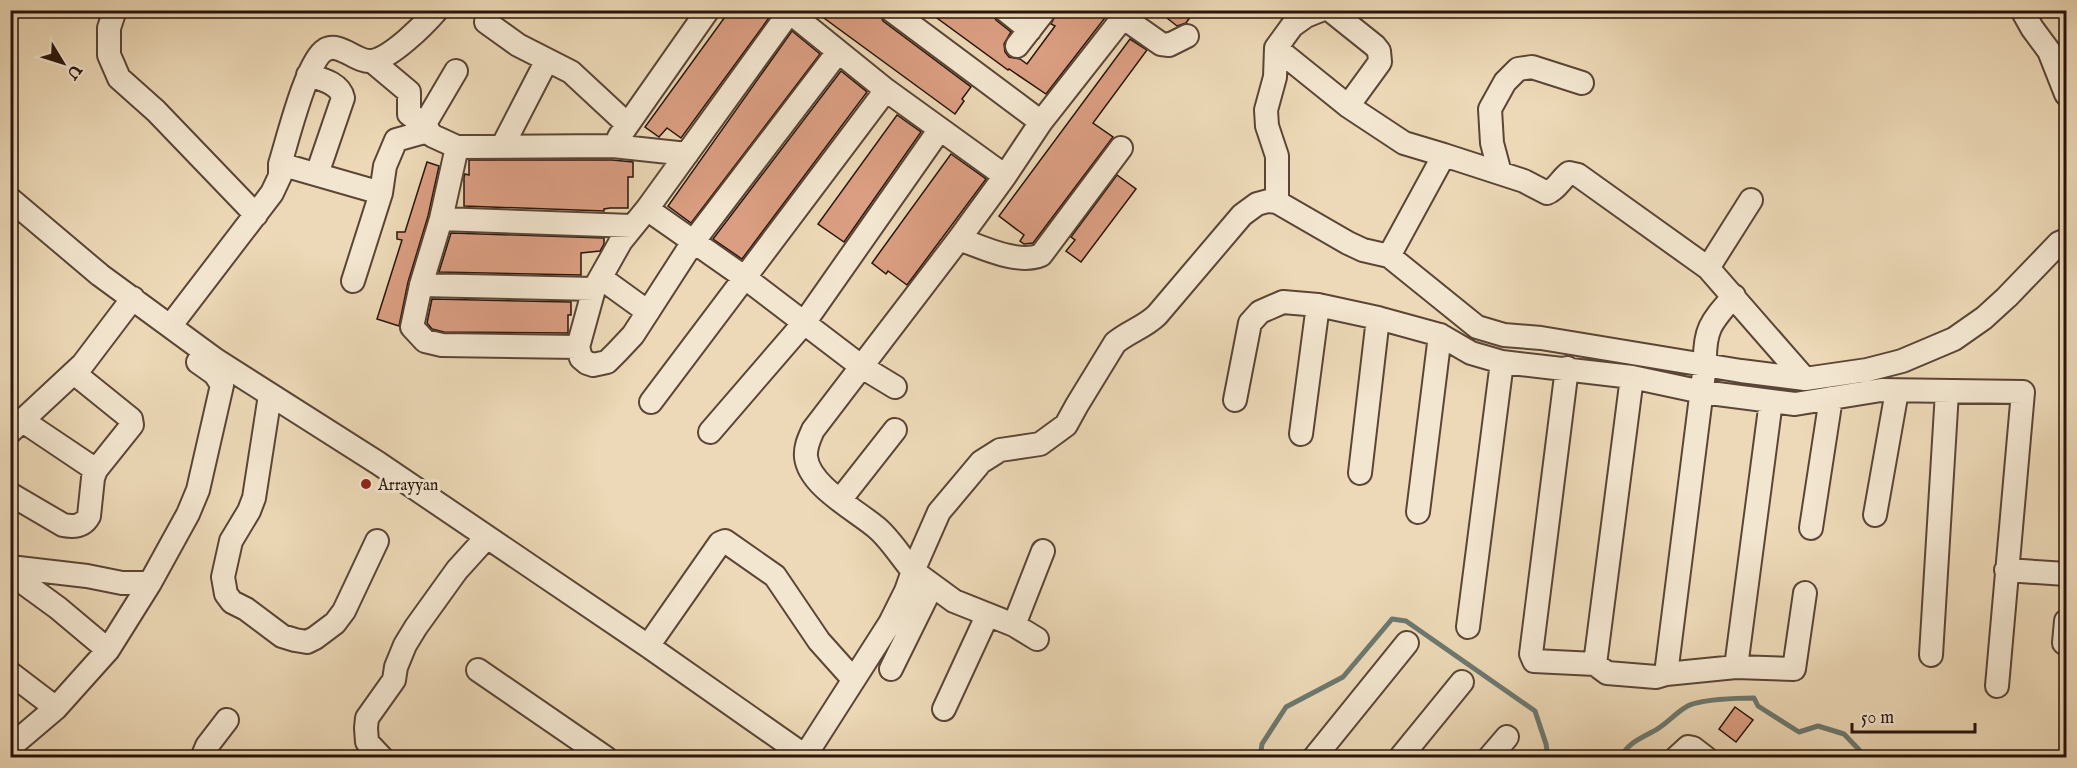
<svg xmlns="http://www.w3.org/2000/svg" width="2077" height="768" font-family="'IM FELL English',serif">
	<rect width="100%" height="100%" fill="#edd9b7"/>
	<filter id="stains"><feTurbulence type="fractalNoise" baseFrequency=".00333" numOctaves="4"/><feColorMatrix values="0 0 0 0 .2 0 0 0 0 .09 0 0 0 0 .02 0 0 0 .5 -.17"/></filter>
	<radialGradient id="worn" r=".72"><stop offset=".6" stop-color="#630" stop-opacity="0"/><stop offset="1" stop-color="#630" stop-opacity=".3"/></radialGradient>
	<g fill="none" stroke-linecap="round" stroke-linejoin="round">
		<path stroke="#6c786f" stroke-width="5" d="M1260 758 1262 744 1286 707 1343 677 1392 619 1406 621 1535 711 1546 744 1548 758
			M1621 758C1626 744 1641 738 1652 732 1665 726 1674 714 1686 707 1698 699 1739 698 1754 698L1758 706 1799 732 1818 726 1844 734 1867 758"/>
	</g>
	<path fill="#db9e82" stroke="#29140b" stroke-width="1.5" d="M730 10 774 11 681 138 667 128 659 137 645 127Z
		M813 10H878L883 21 971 87 962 99 964 101 955 114Z
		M926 10H991L996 20 1011 32 1004 44 1005 52 1009 57 1020 59 1027 64 1055 26 1051 24 1058 10H1111L1046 94 1009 69 1008 70Z
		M1157 10H1195L1186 23 1177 26Z
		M792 31 820 54 691 223 668 206Z
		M1130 39 1147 50 1093 123 1113 137 1033 243 1024 244 1020 241 1024 235 999 216Z
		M841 71 867 92 742 259 713 239Z
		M897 115 921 132 844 242 818 224Z
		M951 154 986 179 907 285 888 271 886 274 872 263Z
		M469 160H612L633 162V177H628V208H610L604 209V211L464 206V177L465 174 469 175Z
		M427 162 439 166 428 216 408 282 399 326 377 319 402 240 397 239V232H405Z
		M1117 175 1136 189 1081 262 1066 251 1075 240 1071 237Z
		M451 233 604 238V244L600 251 581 253V275L439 272Z
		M432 299 571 302V315H568V333L444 332 432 329 427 323Z
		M1735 707 1753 720 1736 742 1719 729Z"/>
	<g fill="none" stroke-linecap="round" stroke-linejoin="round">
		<g stroke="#5a4536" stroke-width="26">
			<path id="minor" d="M115 10 109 28V55L119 78 156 111 256 215
				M787 10 886 90 1005 176
				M791 10 647 209 621 241 594 289 578 347 581 358 587 363 593 365 607 362 617 352 633 335 693 242 838 52
				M891 10 1041 122
				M1005 10 1030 30
				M1330 10 1375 46 1379 51 1380 62 1348 106
				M2022 10 2032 28 2049 51 2066 94
				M1124 18 1161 44 1169 45 1187 36
				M486 22 518 45 571 72 627 124
				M1017 46 1045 10
				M1276 48 1348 106 1404 143 1444 155 1389 256
				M372 61 409 92V114L413 117 426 122
				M456 71 426 122 428 131 433 136 457 147 613 146 687 154
				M308 75C321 79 340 83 343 98L317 174
				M619 137 708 10
				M457 147 441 219 421 285 412 327 425 341 442 345 578 347
				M502 147 547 60
				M1444 155 1524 181 1547 193C1556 190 1561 179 1569 173L1578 175 1708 268 1805 379
				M280 164 381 193 353 281
				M1500 173 1492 143 1490 109 1505 82 1518 69 1532 67 1582 83
				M381 193 385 166 396 140 428 131
				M10 199 100 275 216 360 378 463 648 646 805 756 804 758
				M1277 202V156L1267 126 1266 110 1275 77 1276 48 1292 26 1306 16 1321 10
				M647 209 744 277 862 367 895 387
				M441 219 632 226
				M959 239C982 247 1018 265 1041 255L1121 148
				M1708 268 1751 200
				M601 278 648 312
				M421 285 594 289
				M171 325 272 193 280 176V164C287 142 307 60 325 50 340 41 356 63 372 61 391 58 424 25 437 10
				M1567 368 1531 654 1534 661 1595 664 1632 377
				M270 395 254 498 249 511 231 541 223 577 226 594 232 602 246 609 282 636 295 640 307 642 315 638 335 623 344 611 377 541
				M1235 400 1250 323 1260 312 1283 302 1318 305 1378 318 1440 335 1471 353 1502 362 1632 377 1702 392 1795 404 1881 390 2023 392 1997 686
				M651 402 886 90
				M23 421 96 470
				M10 432 83 364 133 298
				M710 432 804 323 940 129
				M1301 434 1318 305
				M1360 473 1378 318
				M10 494 63 525C73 527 83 527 89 516L93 478 96 470 132 425 131 419 74 373
				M840 500 895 430
				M1418 512 1440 335
				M1875 515 1897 391
				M1811 528 1831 398
				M1043 551 1014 625 954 601 913 571 939 512 981 462 1000 450 1040 444 1066 425 1077 405 1115 343C1128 332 1145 327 1157 315L1242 215 1257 204 1268 201 1277 202 1348 243 1363 250 1389 256 1477 327 1504 335 1541 338 1741 371 1805 379 1867 370 1902 361 1954 339 1984 318 2007 297 2059 243 2066 240
				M10 567 87 576 122 583H150
				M2006 570 2066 574
				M10 573 58 608 108 650
				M1014 625 1037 639
				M1468 627 1502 362
				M2064 643 2066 621
				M648 646 720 543 725 541 775 576 819 641 853 679
				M1931 655 1947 392
				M1595 664 1607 673 1656 677 1666 674 1736 667 1794 669 1805 593
				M1736 667 1771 401
				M891 669 932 586
				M478 670 606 758
				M10 673 56 708
				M1666 674 1705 365C1704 329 1711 322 1734 296
				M944 709 987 616
				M10 747 56 708 108 650 150 583 188 514 198 490 222 385 215 374 198 362
				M805 756 890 623 906 591 913 571C901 557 890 539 877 528 856 510 809 486 806 457 805 447 809 439 813 430L959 239 1005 176 1041 122 1129 10
				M202 758 207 746 227 720
				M382 758 367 742 366 728 367 718 394 680 396 667 405 645 416 627 457 570 486 538
				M1314 758 1407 643
				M1400 758 1462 682
				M1489 758 1507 737
				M1676 758 1688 747 1693 748 1706 758"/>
		</g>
		<use href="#minor" stroke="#f3e6d0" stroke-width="22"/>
	</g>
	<circle fill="#8f2418" stroke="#f3e6d0" stroke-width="2" cx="366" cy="484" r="6"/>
	<g text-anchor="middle" stroke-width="6" stroke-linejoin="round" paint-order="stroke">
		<g font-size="16" fill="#29140b" stroke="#f3e6d0" text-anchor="start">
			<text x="378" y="490">Arrayyan</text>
		</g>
	</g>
	<rect width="2077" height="768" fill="none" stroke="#edd9b7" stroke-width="36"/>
	<rect x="12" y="12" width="2053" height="744" fill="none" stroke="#29140b" stroke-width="3"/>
	<rect x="18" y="18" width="2041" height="732" fill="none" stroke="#29140b" stroke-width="1.5"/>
	<g transform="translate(63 63) rotate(128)" stroke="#f3e6d0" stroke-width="4.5" paint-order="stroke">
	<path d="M0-4.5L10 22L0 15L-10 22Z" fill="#29140b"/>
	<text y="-9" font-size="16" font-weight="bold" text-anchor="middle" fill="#29140b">U</text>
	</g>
	<path d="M1852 723v9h123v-9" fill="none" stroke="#29140b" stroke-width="3"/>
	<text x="1861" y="723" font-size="18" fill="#29140b" stroke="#f3e6d0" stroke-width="4.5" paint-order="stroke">50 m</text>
	<rect width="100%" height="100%" filter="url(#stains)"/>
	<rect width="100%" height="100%" fill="url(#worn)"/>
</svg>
